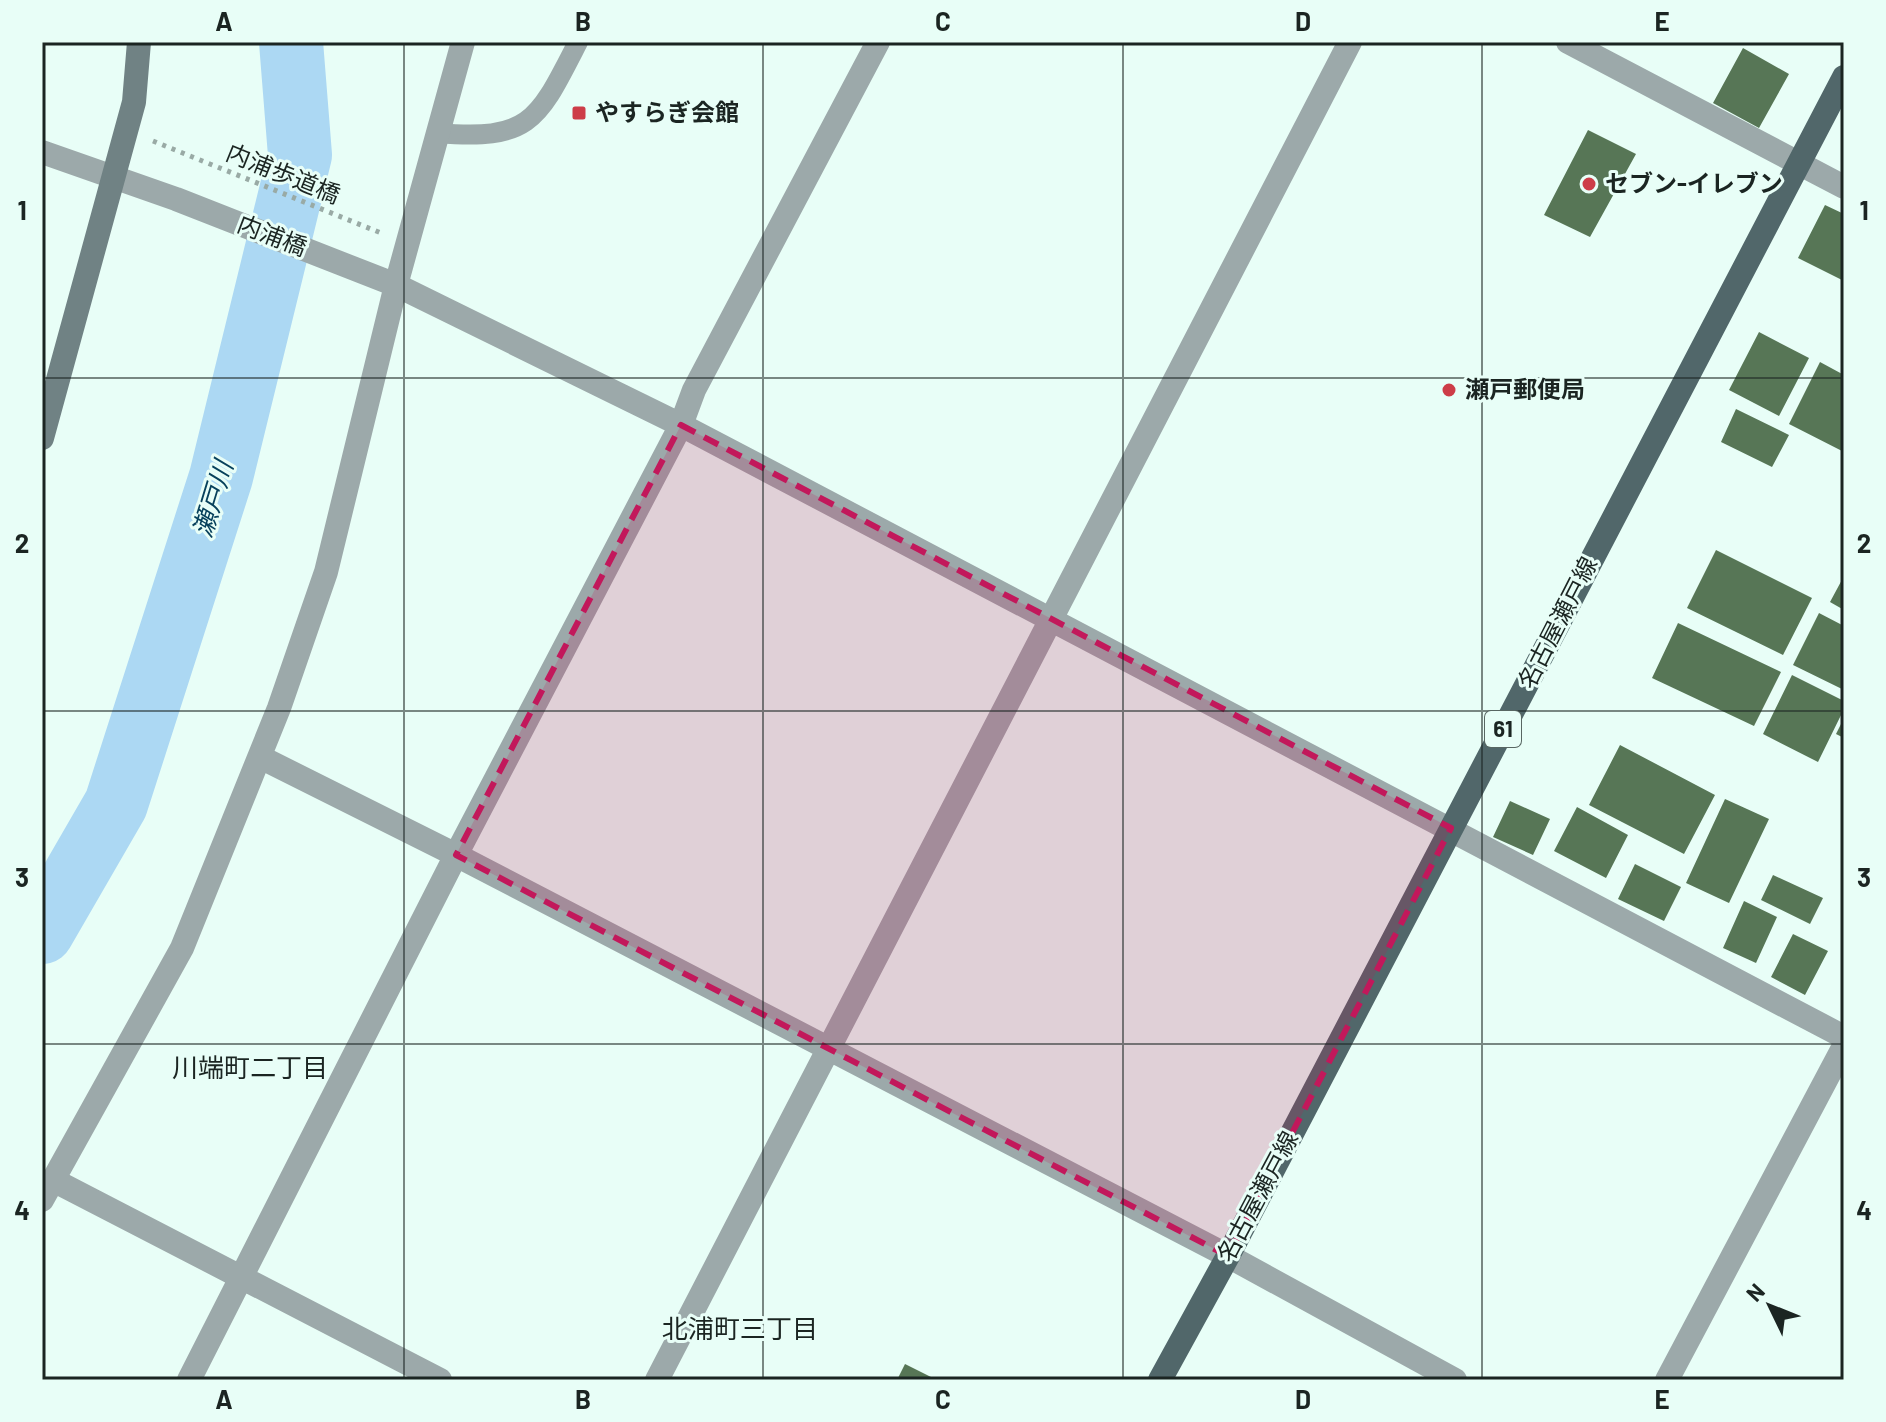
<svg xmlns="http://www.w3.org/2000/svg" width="1886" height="1422" font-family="Barlow,'Noto Sans JP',sans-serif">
	<rect width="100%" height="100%" fill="#e8fef7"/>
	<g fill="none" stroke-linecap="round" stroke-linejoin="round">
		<path stroke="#acd8f3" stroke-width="64" d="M42 932 116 804 221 477 300 155 291 42"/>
	</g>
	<path fill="#577656" d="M1743 48 1789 74 1759 128 1713 103Z
		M1588 130 1636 154 1590 237 1544 215Z
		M1825 205 1844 214V281L1798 258Z
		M1759 332 1809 358 1779 416 1729 390Z
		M1820 362 1844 375V452L1789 424Z
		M1736 409 1789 435 1772 467 1721 442Z
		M1716 550 1812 598 1783 655 1687 608Z
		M1844 576V610L1830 602Z
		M1819 613 1844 626V690L1793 665Z
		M1678 623 1781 672 1754 726 1652 678Z
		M1792 675 1844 701V709L1818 762 1763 734Z
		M1844 718V738L1836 734Z
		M1620 745 1715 795 1684 854 1589 805Z
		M1725 799 1769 819 1729 903 1686 883Z
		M1510 801 1550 819 1533 855 1493 837Z
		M1577 807 1628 835 1606 878 1554 851Z
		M1635 864 1681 887 1664 921 1618 899Z
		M1773 875 1823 898 1810 924 1761 900Z
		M1744 901 1777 917 1756 963 1723 948Z
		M1793 934 1828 951 1805 995 1771 977Z
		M905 1364 937 1380H897Z"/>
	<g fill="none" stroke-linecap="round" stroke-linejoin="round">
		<path stroke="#99aaa5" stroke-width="5" stroke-dasharray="4 6" stroke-linecap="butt" d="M153 141 381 233"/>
		<path stroke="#9ca9aa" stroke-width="20" d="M438 133C531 141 538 120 578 42"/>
		<path stroke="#9ca9aa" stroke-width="24" d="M1568 42 1844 187
			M42 152 176 199 396 285 681 425 1844 1037
			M260 757 456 855 1228 1256 1455 1380
			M55 1181 440 1380
			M42 1200 182 948 279 708 326 572 396 285 463 42
			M189 1380 456 855 681 425 694 390 878 42
			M657 1380 1350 42
			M1667 1380 1844 1046"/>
		<path stroke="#708284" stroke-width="24" d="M42 438 134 102 139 42"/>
		<path stroke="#51676a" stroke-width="24" d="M1160 1380 1228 1256 1844 77"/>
	</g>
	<path fill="#c2185b" fill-opacity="0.2" stroke="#c2185b" stroke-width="6" stroke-dasharray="16 10" stroke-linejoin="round" d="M681 425 1451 828 1228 1256 456 855Z"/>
	<path fill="none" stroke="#1b2522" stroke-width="2" stroke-opacity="0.55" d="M404 42V1380M763 42V1380M1123 42V1380M1482 42V1380M42 378H1844M42 711H1844M42 1044H1844"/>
	<g fill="#cd3d48" stroke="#e8fef7" stroke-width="3">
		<rect x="571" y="105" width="16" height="16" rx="4"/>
		<circle cx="1589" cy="184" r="8"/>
		<circle cx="1449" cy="390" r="8"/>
	</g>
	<g text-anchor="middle" stroke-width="6" stroke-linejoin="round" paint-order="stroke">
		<rect fill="#e8fef7" stroke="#586662" stroke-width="2" x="1485" y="711" width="36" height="36" rx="6"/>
		<g font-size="22" font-weight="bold" fill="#1b2522">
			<text x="1503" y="737">61</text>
		</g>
		<g font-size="24" font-weight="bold" fill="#1b2522" stroke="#e8fef7" text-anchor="start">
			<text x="595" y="121">やすらぎ会館</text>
			<text x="1605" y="192">セブン-イレブン</text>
			<text x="1465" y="398">瀬戸郵便局</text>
		</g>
		<g font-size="24" fill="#1b2522" stroke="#e8fef7">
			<text transform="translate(283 174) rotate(22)" y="8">内浦歩道橋</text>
			<text transform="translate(272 236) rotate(21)" y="8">内浦橋</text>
			<text transform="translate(1558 623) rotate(-63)" y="8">名古屋瀬戸線</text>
			<text transform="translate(1258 1197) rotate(-62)" y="8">名古屋瀬戸線</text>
		</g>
		<g font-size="26" font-style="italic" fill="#07415c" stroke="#e8fef7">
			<text transform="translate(213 499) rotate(-73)" y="9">瀬戸川</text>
		</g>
		<g font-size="26" fill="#1b2522" stroke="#e8fef7">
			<text x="250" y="1077">川端町二丁目</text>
			<text x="740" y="1338">北浦町三丁目</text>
		</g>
	</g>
	<rect width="1886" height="1422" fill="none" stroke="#e8fef7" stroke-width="88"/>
	<g transform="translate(1770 1306) rotate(313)" stroke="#e8fef7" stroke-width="6" paint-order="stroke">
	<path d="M0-6L14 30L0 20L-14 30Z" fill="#1b2522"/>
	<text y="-12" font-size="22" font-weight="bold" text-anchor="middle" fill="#1b2522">N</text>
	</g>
	<rect x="44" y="44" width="1798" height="1334" fill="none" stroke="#1b2522" stroke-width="3"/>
	<g font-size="26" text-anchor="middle" font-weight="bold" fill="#1b2522">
		<text x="224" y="31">A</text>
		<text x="583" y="31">B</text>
		<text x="943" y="31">C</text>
		<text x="1303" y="31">D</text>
		<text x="1662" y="31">E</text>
		<text x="22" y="220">1</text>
		<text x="1864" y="220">1</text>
		<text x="22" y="553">2</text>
		<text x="1864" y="553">2</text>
		<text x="22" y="887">3</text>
		<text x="1864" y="887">3</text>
		<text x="22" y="1220">4</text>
		<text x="1864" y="1220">4</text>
		<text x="224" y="1409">A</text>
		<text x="583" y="1409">B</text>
		<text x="943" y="1409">C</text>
		<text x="1303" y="1409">D</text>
		<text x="1662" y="1409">E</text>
	</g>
</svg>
